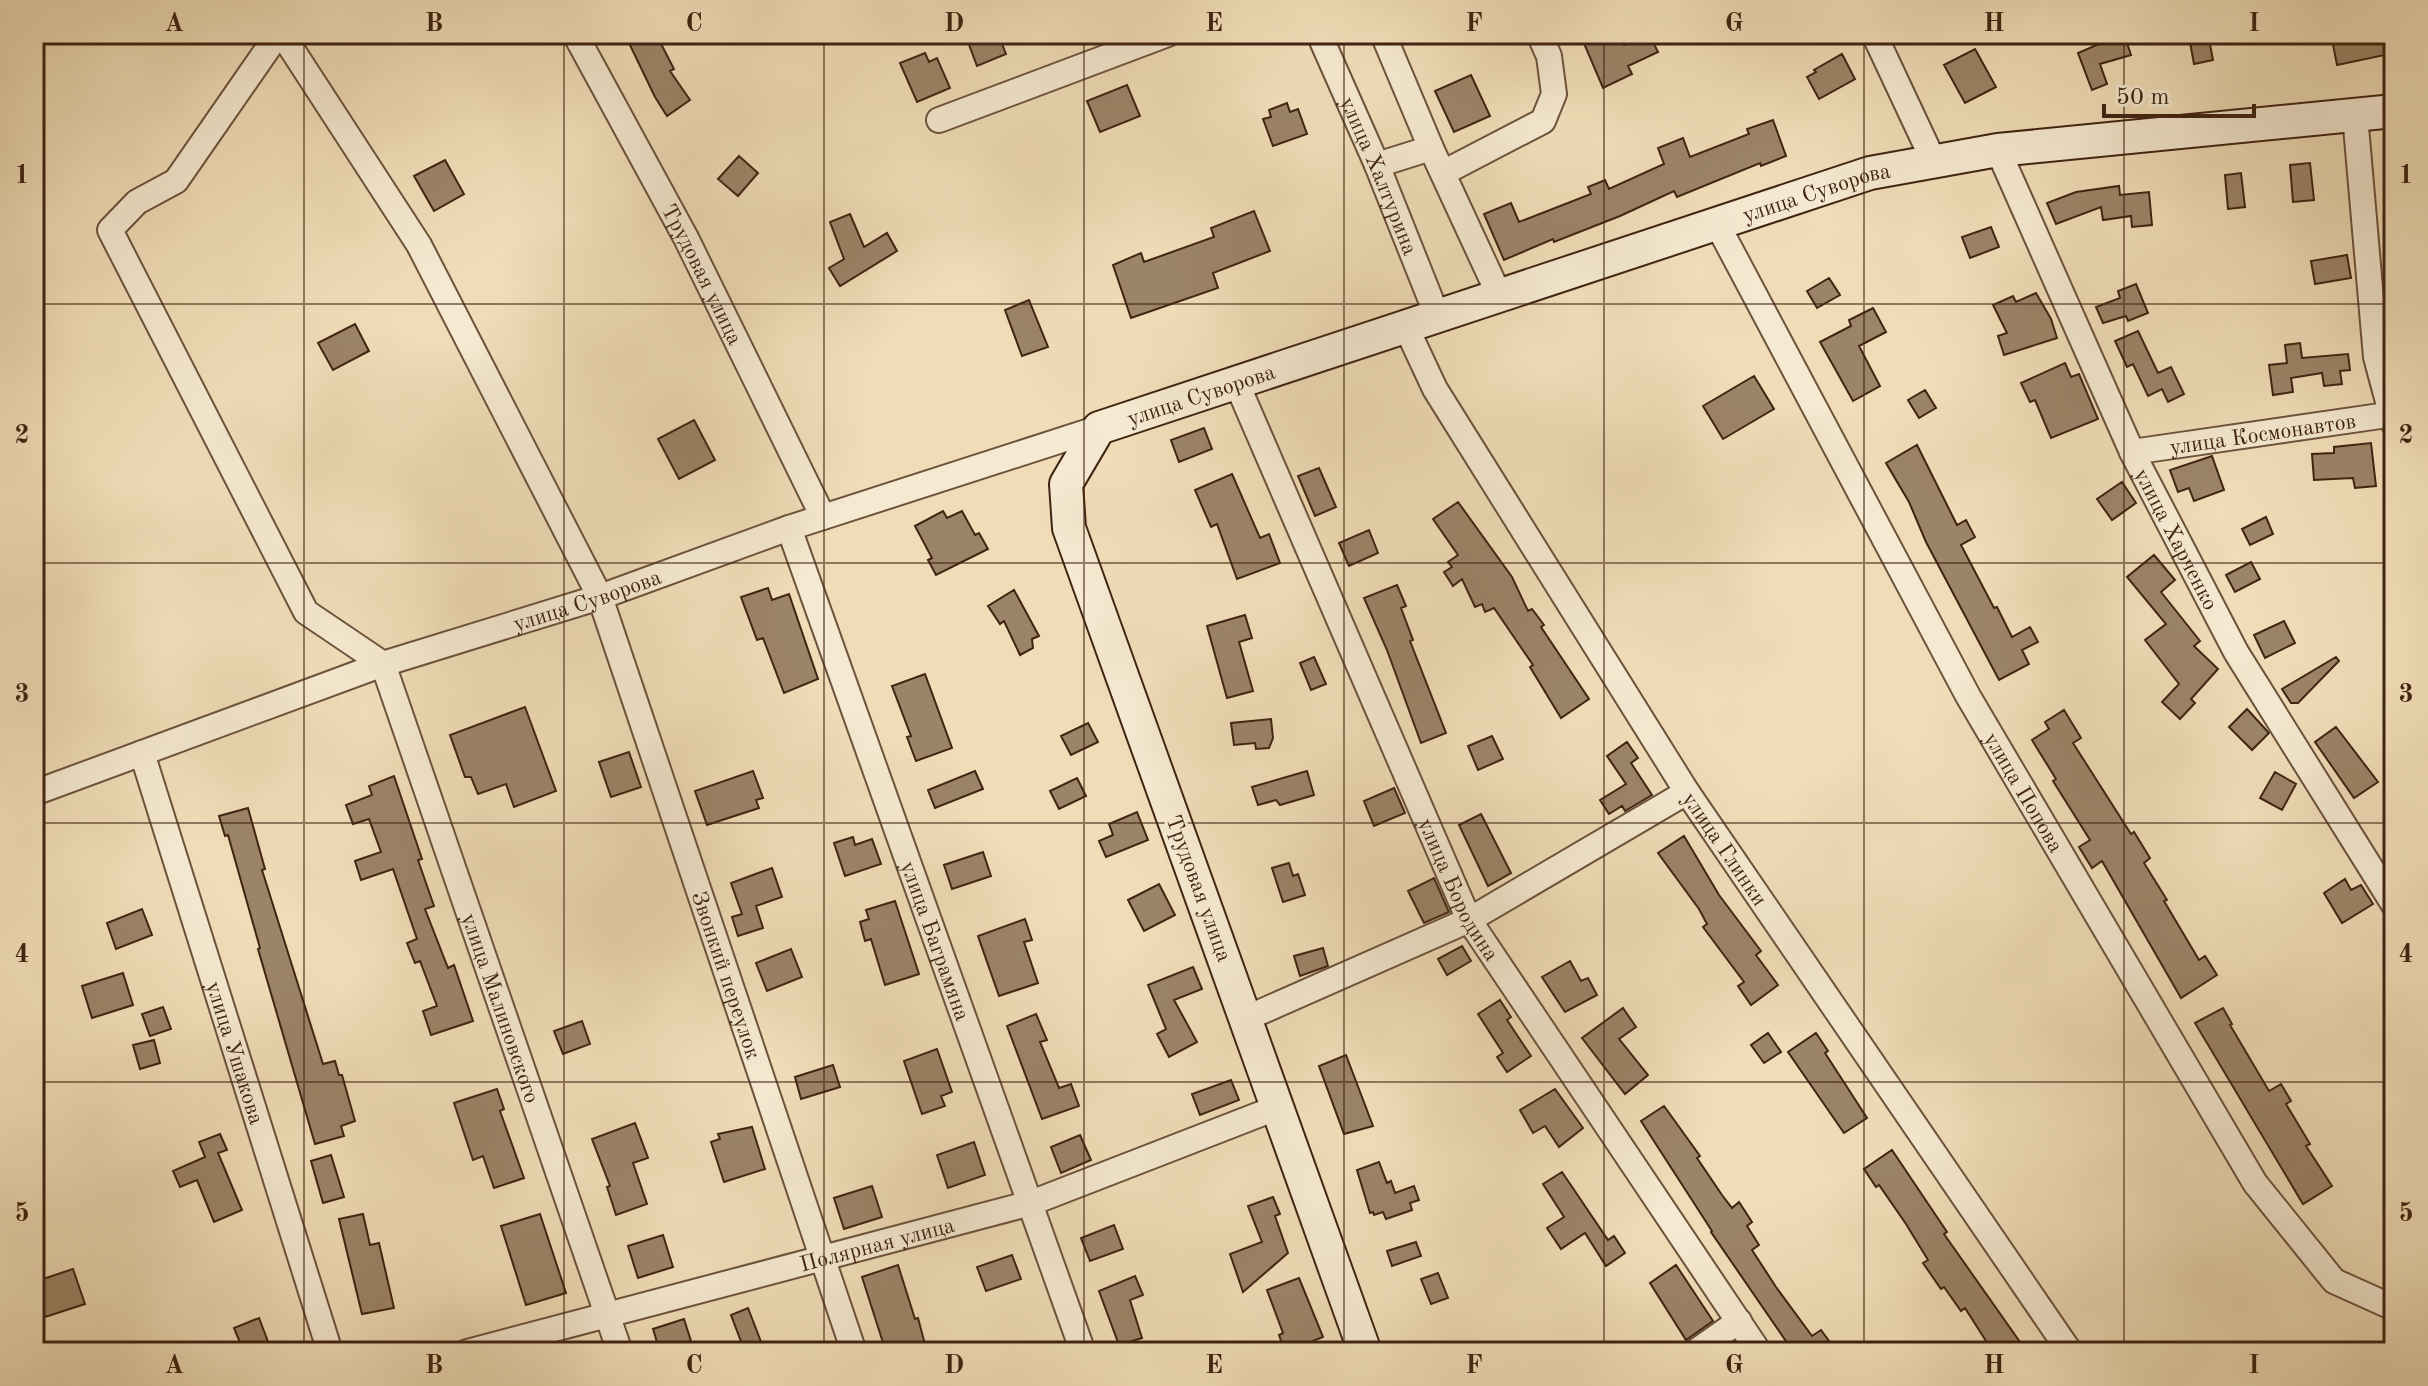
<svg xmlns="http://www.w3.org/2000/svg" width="2428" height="1386" font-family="'Old Standard TT',serif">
	<rect width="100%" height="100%" fill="#f0ddb8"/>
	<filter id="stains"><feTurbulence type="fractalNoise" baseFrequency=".0025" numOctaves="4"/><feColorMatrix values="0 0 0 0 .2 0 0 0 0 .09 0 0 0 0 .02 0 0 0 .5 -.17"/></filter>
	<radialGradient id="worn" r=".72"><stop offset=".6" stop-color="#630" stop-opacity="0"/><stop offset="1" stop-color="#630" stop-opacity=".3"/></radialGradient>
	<path fill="#9c8468" stroke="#402312" stroke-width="2" d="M643 34H656L674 69 670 71 690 100 667 116 655 97 628 41Z
		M965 34H998L1006 54 977 66Z
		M1580 34H1618L1624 45 1649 34 1658 52 1628 66 1632 74 1603 88Z
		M2115 34H2124L2131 55 2100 64 2107 84 2092 90 2078 53 2106 41 2105 37Z
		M2208 34 2213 60 2194 64 2189 37Z
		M2357 34H2394V53L2337 65 2332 39Z
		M1975 49 1996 87 1965 103 1944 65Z
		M925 53 929 62 937 58 950 88 917 102 900 63Z
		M1842 54 1855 79 1819 99 1807 77 1816 72 1814 70Z
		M1471 75 1490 116 1454 132 1435 91Z
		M1127 85 1140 116 1100 132 1087 101Z
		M1287 103 1290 112 1298 109 1307 134 1273 146 1263 119 1271 117 1269 110Z
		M1773 120 1786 156 1761 166 1760 163 1677 197 1674 191 1620 216 1554 242 1553 239 1504 260 1484 214 1511 203 1519 222 1591 194 1588 187 1605 180 1609 189 1664 164 1658 148 1683 138 1690 157 1749 134 1747 129Z
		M739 156 758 173 738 196 718 179Z
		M445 160 464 194 434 211 414 176Z
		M2310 163 2314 200 2293 202 2290 165Z
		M2241 173 2245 207 2228 209 2225 175Z
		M2119 186 2120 195 2149 192 2152 225 2132 227 2131 216 2103 220 2101 207 2056 224 2047 203 2076 192Z
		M1254 211 1270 251 1213 273 1218 288 1131 318 1113 265 1141 253 1144 262 1214 237 1211 228Z
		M850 214 864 247 887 233 897 251 840 286 829 268 844 259 830 222Z
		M1991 227 1999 247 1970 258 1962 237Z
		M2347 255 2351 278 2315 284 2311 261Z
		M1829 278 1840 295 1817 308 1807 291Z
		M2136 284 2148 313 2128 321 2126 316 2103 323 2096 307 2120 298 2118 291Z
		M2036 293 2051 319 2057 338 2004 355 1998 336 2007 333 1993 305 2013 296 2016 302Z
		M1029 300 1048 347 1022 356 1005 310Z
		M1873 308 1886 332 1859 346 1880 386 1853 401 1820 342 1851 326 1849 320Z
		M355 324 369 351 333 370 318 343Z
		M2138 331 2158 373 2171 367 2184 394 2168 402 2162 389 2148 396 2133 364 2127 367 2115 341Z
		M2300 343 2302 358 2348 354 2350 370 2340 371 2342 384 2324 386 2322 373 2291 378 2293 392 2273 395 2269 365 2287 363 2285 345Z
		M2065 363 2071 377 2079 374 2098 419 2051 438 2035 400 2030 402 2021 383Z
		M1754 376 1774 409 1723 439 1703 406Z
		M1925 390 1936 408 1919 418 1908 400Z
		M694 420 715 460 679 479 658 439Z
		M1204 428 1212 449 1179 462 1171 440Z
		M2371 443 2376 486 2355 488 2353 478 2314 480 2312 454 2334 453V447Z
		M1917 445 1957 525 1966 520 1975 537 1961 545 1994 608 1997 607 2012 637 2030 627 2038 642 2022 650 2029 664 1999 680 1926 542 1909 502 1886 463Z
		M2212 456 2224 490 2194 501 2189 488 2178 492 2170 470Z
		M1319 468 1336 507 1315 516 1298 476Z
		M1232 474 1260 538 1269 534 1280 563 1237 579 1217 524 1211 527 1195 490Z
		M2122 482 2136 503 2112 520 2097 499Z
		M1458 502 1512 577 1528 611 1532 609 1544 625 1541 627 1589 699 1561 718 1530 667 1533 665 1494 608 1485 612 1482 604 1475 607 1462 579 1453 586 1444 572 1452 567 1448 562 1458 555 1433 519Z
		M943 511 947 518 962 511 975 535 979 533 988 549 936 575 928 560 932 558 915 526Z
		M2266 517 2273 534 2250 545 2242 529Z
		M1369 530 1378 553 1349 566 1339 543Z
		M2154 555 2175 580 2161 592 2200 641 2194 646 2218 669 2191 699 2195 703 2180 719 2162 702 2179 684 2145 640 2166 624 2127 577Z
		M2251 562 2260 579 2235 592 2226 575Z
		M1397 585 1406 606 1401 608 1413 640 1410 641 1446 733 1421 743 1387 650 1364 598Z
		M768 588 772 600 789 594 818 679 784 693 763 638 757 640 741 597Z
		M1014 590 1039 636 1032 639 1033 648 1020 655 1004 621 1000 624 988 606Z
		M1245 615 1252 638 1239 642 1253 691 1227 698 1207 626Z
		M2284 621 2295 643 2265 658 2254 635Z
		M1314 657 1326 684 1311 690 1300 663Z
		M2336 657 2339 661 2298 703H2291L2282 689Z
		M925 674 952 748 916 761 907 737 911 736 892 686Z
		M525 707 556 791 514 807 506 784 478 794 471 777H465L450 735Z
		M2247 709 2269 733 2252 750 2229 727Z
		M2064 710 2081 738 2073 743 2131 834 2134 832 2150 858 2144 863 2167 900 2164 901 2199 960 2205 956 2217 975 2181 998 2102 861 2092 868 2079 847 2090 840 2053 781 2056 779 2032 740 2049 729 2045 722Z
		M1271 719 1273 738 1269 748 1256 749 1255 743 1234 745 1231 723Z
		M1088 723 1098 742 1071 755 1061 736Z
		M2336 727 2378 782 2354 798 2315 742Z
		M1492 736 1503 759 1478 770 1468 746Z
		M1627 742 1638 758 1631 763 1652 795 1625 811 1622 806 1609 814 1600 800 1626 784 1607 756Z
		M629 752 641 787 611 797 599 762Z
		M753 771 763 798 756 800 759 808 707 825 695 791Z
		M975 771 983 789 935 808 928 790Z
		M1307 771 1314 795 1280 805 1276 800 1258 805 1252 787Z
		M2275 772 2296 784 2282 810 2260 798Z
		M394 776 422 859 418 860 434 906 425 909 448 968 454 965 473 1021 431 1035 423 1011 437 1006 420 961 415 963 407 943 417 939 393 869 361 880 355 861 381 852 369 819 353 824 346 805 372 795 369 786Z
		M1077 778 1086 796 1059 809 1050 791Z
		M1394 788 1405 813 1374 826 1364 801Z
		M248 808 265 869 262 870 323 1064 335 1061 339 1075H342L355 1121 341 1126 344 1136 315 1144 258 949 260 948 228 835 225 836 219 816Z
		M1137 812 1148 840 1106 857 1099 841 1113 835 1109 824Z
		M1481 814 1511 873 1488 886 1459 825Z
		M1684 836 1719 895 1761 951 1756 955 1778 985 1751 1005 1738 986 1744 982 1703 927 1707 924 1699 909 1658 853Z
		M853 837 855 845 872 839 881 864 845 876 834 843Z
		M983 852 991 876 952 889 944 865Z
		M1289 863 1293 876 1298 874 1305 895 1283 902 1272 868Z
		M772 868 782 897 756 906 763 928 738 936 732 917 742 914 731 883Z
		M1434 878 1449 912 1424 923 1408 891Z
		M2345 879 2351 890 2361 885 2373 904 2342 923 2324 893Z
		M1159 884 1175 915 1144 931 1128 900Z
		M895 901 919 974 885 985 871 939 865 941 860 922 869 919 866 910Z
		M142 909 152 935 116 949 107 923Z
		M1025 919 1032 940 1024 942 1038 983 999 996 978 936Z
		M1462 946 1471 961 1447 975 1438 959Z
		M1323 948 1328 966 1300 976 1294 956Z
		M791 949 802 977 767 991 756 963Z
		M1570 961 1581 981 1588 978 1597 995 1565 1012 1542 977Z
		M1193 967 1202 989 1174 1000 1197 1042 1169 1057 1157 1034 1166 1029 1148 985Z
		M123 973 133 1005 92 1018 82 986Z
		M1500 1000 1511 1017 1507 1020 1531 1056 1507 1072 1497 1057 1503 1053 1478 1014Z
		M163 1007 171 1029 150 1036 142 1014Z
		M1623 1008 1636 1027 1619 1039 1648 1075 1625 1094 1582 1038Z
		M2223 1008 2232 1024 2230 1025 2269 1091 2281 1084 2291 1101 2286 1104 2310 1144 2306 1146 2332 1186 2303 1204 2195 1023Z
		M1036 1014 1047 1040 1040 1042 1059 1088 1071 1084 1079 1106 1042 1119 1007 1026Z
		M582 1021 590 1044 563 1054 554 1031Z
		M1768 1033 1781 1052 1764 1063 1751 1045Z
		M1816 1033 1828 1051 1825 1053 1867 1118 1844 1133 1788 1052Z
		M154 1040 160 1063 140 1069 133 1045Z
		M937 1049 952 1092 941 1096 945 1106 922 1114 904 1061Z
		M1346 1055 1373 1126 1344 1134 1319 1066Z
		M833 1065 840 1087 801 1099 795 1077Z
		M1231 1080 1239 1100 1200 1115 1192 1094Z
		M497 1089 504 1109 500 1111 524 1178 494 1188 483 1156 473 1160 454 1103Z
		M1555 1089 1583 1128 1559 1147 1545 1126 1533 1133 1520 1110Z
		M1664 1106 1700 1156 1697 1158 1722 1195 1732 1208 1739 1202 1752 1222 1747 1226 1759 1245 1752 1250 1776 1287 1812 1336 1821 1330 1837 1352H1789L1792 1350 1711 1232 1712 1231 1641 1121Z
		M635 1123 648 1158 633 1163 647 1204 616 1215 607 1187 610 1186 592 1139Z
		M752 1127 765 1169 724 1182 711 1142 720 1139 718 1134Z
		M220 1134 227 1150 218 1153 242 1210 214 1222 197 1180 180 1187 173 1171 205 1157 199 1142Z
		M1080 1135 1091 1160 1061 1173 1051 1147Z
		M974 1142 985 1175 948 1188 937 1155Z
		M1892 1150 1947 1232 1944 1234 2027 1352H1993L1965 1308 1961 1311 1944 1287 1941 1289 1923 1263 1928 1260 1906 1224 1879 1185 1876 1187 1864 1169Z
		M331 1155 344 1197 323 1203 311 1161Z
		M1379 1162 1387 1183 1391 1181 1395 1193 1414 1186 1419 1200 1410 1203 1412 1210 1386 1219 1383 1212 1374 1215 1373 1212 1370 1213 1357 1170Z
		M1562 1172 1608 1240 1614 1236 1625 1253 1606 1266 1585 1233 1561 1249 1547 1228 1564 1217 1543 1184Z
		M872 1186 882 1217 844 1229 834 1198Z
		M1273 1197 1280 1214 1275 1216 1288 1253 1243 1292 1230 1254 1262 1242 1248 1206Z
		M363 1214 370 1245 379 1243 394 1308 362 1314 339 1219Z
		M540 1214 566 1293 526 1305 501 1226Z
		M1114 1225 1123 1249 1090 1261 1081 1238Z
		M663 1235 673 1267 638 1278 628 1246Z
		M1416 1242 1421 1256 1392 1266 1387 1251Z
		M1012 1255 1021 1279 986 1291 977 1267Z
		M898 1265 915 1319 918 1318 927 1352H886L862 1277Z
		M1676 1265 1713 1321 1686 1340 1650 1283Z
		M73 1269 85 1304 45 1317 34 1282Z
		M1438 1273 1448 1298 1431 1304 1421 1279Z
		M1135 1276 1143 1295 1130 1300 1142 1338 1119 1345 1099 1291Z
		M1299 1278 1323 1337 1300 1346 1302 1352H1285L1279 1335 1283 1333 1267 1290Z
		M748 1308 765 1352H745L731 1315Z
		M259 1318 272 1352H244L234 1328Z
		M684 1319 691 1341 685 1343 687 1352H660L653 1329Z"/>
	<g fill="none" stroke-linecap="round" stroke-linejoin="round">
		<g stroke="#6c523c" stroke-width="28">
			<g id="street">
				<path id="s1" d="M278 34 176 181 137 202 110 230 306 612 383 664 620 1352"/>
				<path id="s2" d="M282 34 419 245 600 597 854 1352"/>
				<path id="s3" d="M575 34 686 238 823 517"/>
				<path id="s4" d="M1319 34 1377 165 1438 318"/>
				<path d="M1383 34 1431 148 1500 297"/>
				<path d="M1874 34 1934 162"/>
				<path d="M2355 115 2376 357 2394 424"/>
				<path d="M939 120 1168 34"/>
				<path id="s5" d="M1998 150 2132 452 2236 652 2394 905"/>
				<path d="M1377 165 1431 148"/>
				<path d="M1443 173 1543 121 1554 94 1549 56 1539 34"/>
				<path id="s6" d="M1717 224 1968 696 2255 1183 2334 1281 2394 1308"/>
				<path id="s7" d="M1406 327 1435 389 1687 792 2070 1352"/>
				<path id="s8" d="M1237 384 1469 920 1759 1352"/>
				<path id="s9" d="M2132 452 2394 414"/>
				<path id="s10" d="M789 528 1083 1352"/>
				<path id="s11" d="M142 753 330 1352"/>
				<path id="s12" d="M34 793 383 664 600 597 789 528 1099 428"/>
				<path d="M1247 1018 1469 920 1687 792"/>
				<path id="s13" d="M467 1352 1031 1203 1276 1108"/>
				<path d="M1695 1352 1739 1321"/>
			</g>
		</g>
		<g stroke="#402312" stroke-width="36">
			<g id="secondary">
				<path id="s14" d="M1365 1352 1069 528 1066 484 1099 428 1870 173 1998 150 2394 111"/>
			</g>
		</g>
		<use href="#street" stroke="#f5e9d1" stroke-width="24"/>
		<use href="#secondary" stroke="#f5e9d1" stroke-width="32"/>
	</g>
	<path fill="none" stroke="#402312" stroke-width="2" stroke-opacity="0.55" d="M304 34V1352M564 34V1352M824 34V1352M1084 34V1352M1344 34V1352M1604 34V1352M1864 34V1352M2124 34V1352M34 304H2394M34 563H2394M34 823H2394M34 1082H2394"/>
	<g text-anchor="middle" stroke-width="6" stroke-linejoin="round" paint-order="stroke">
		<g font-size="22" fill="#402312" stroke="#f5e9d1">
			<text dy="8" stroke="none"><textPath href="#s4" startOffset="154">улица Халтурина</textPath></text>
			<text dy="8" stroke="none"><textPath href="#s14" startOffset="1740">улица Суворова</textPath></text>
			<text dy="8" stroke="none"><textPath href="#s3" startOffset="272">Трудовая улица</textPath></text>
			<text dy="8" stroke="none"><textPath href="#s14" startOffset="1092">улица Суворова</textPath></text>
			<text dy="8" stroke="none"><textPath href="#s9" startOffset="132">улица Космонавтов</textPath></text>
			<text dy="8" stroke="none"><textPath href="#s5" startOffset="428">улица Харченко</textPath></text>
			<text dy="8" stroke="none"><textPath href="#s12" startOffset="586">улица Суворова</textPath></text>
			<text dy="8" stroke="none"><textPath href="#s6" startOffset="646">улица Попова</textPath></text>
			<text dy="8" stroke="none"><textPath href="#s7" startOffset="612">улица Глинки</textPath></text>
			<text transform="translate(1200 888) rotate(70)" y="8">Трудовая улица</text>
			<text dy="8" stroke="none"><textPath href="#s8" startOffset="552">улица Бородина</textPath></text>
			<text dy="8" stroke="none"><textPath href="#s10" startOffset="438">улица Баграмяна</textPath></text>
			<text dy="8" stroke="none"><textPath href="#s2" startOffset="1046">Звонкий переулок</textPath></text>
			<text dy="8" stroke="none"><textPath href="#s1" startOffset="1148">улица Малиновского</textPath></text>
			<text dy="8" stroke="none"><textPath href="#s11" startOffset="314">улица Ушакова</textPath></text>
			<text dy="8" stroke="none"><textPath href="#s13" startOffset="424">Полярная улица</textPath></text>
		</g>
	</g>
	<rect width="2428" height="1386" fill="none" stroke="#f0ddb8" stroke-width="88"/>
	<path d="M2104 104v12h150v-12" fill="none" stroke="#402312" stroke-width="4"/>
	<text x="2116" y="104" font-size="24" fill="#402312" stroke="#f5e9d1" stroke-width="6" paint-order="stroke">50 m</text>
	<rect x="44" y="44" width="2340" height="1298" fill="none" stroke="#402312" stroke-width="3"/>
	<g font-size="26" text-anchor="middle" font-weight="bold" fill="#402312">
		<text x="174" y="31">A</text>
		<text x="434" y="31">B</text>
		<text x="694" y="31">C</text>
		<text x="954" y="31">D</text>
		<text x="1214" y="31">E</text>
		<text x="1474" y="31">F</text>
		<text x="1734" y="31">G</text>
		<text x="1994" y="31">H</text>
		<text x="2254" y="31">I</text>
		<text x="22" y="183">1</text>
		<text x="2406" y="183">1</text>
		<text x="22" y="443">2</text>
		<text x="2406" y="443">2</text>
		<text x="22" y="702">3</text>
		<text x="2406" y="702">3</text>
		<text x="22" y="962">4</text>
		<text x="2406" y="962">4</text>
		<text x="22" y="1221">5</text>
		<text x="2406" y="1221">5</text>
		<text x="174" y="1373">A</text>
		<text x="434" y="1373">B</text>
		<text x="694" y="1373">C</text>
		<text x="954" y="1373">D</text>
		<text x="1214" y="1373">E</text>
		<text x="1474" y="1373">F</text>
		<text x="1734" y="1373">G</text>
		<text x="1994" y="1373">H</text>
		<text x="2254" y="1373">I</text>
	</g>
	<rect width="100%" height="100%" filter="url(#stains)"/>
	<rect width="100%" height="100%" fill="url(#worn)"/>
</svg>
